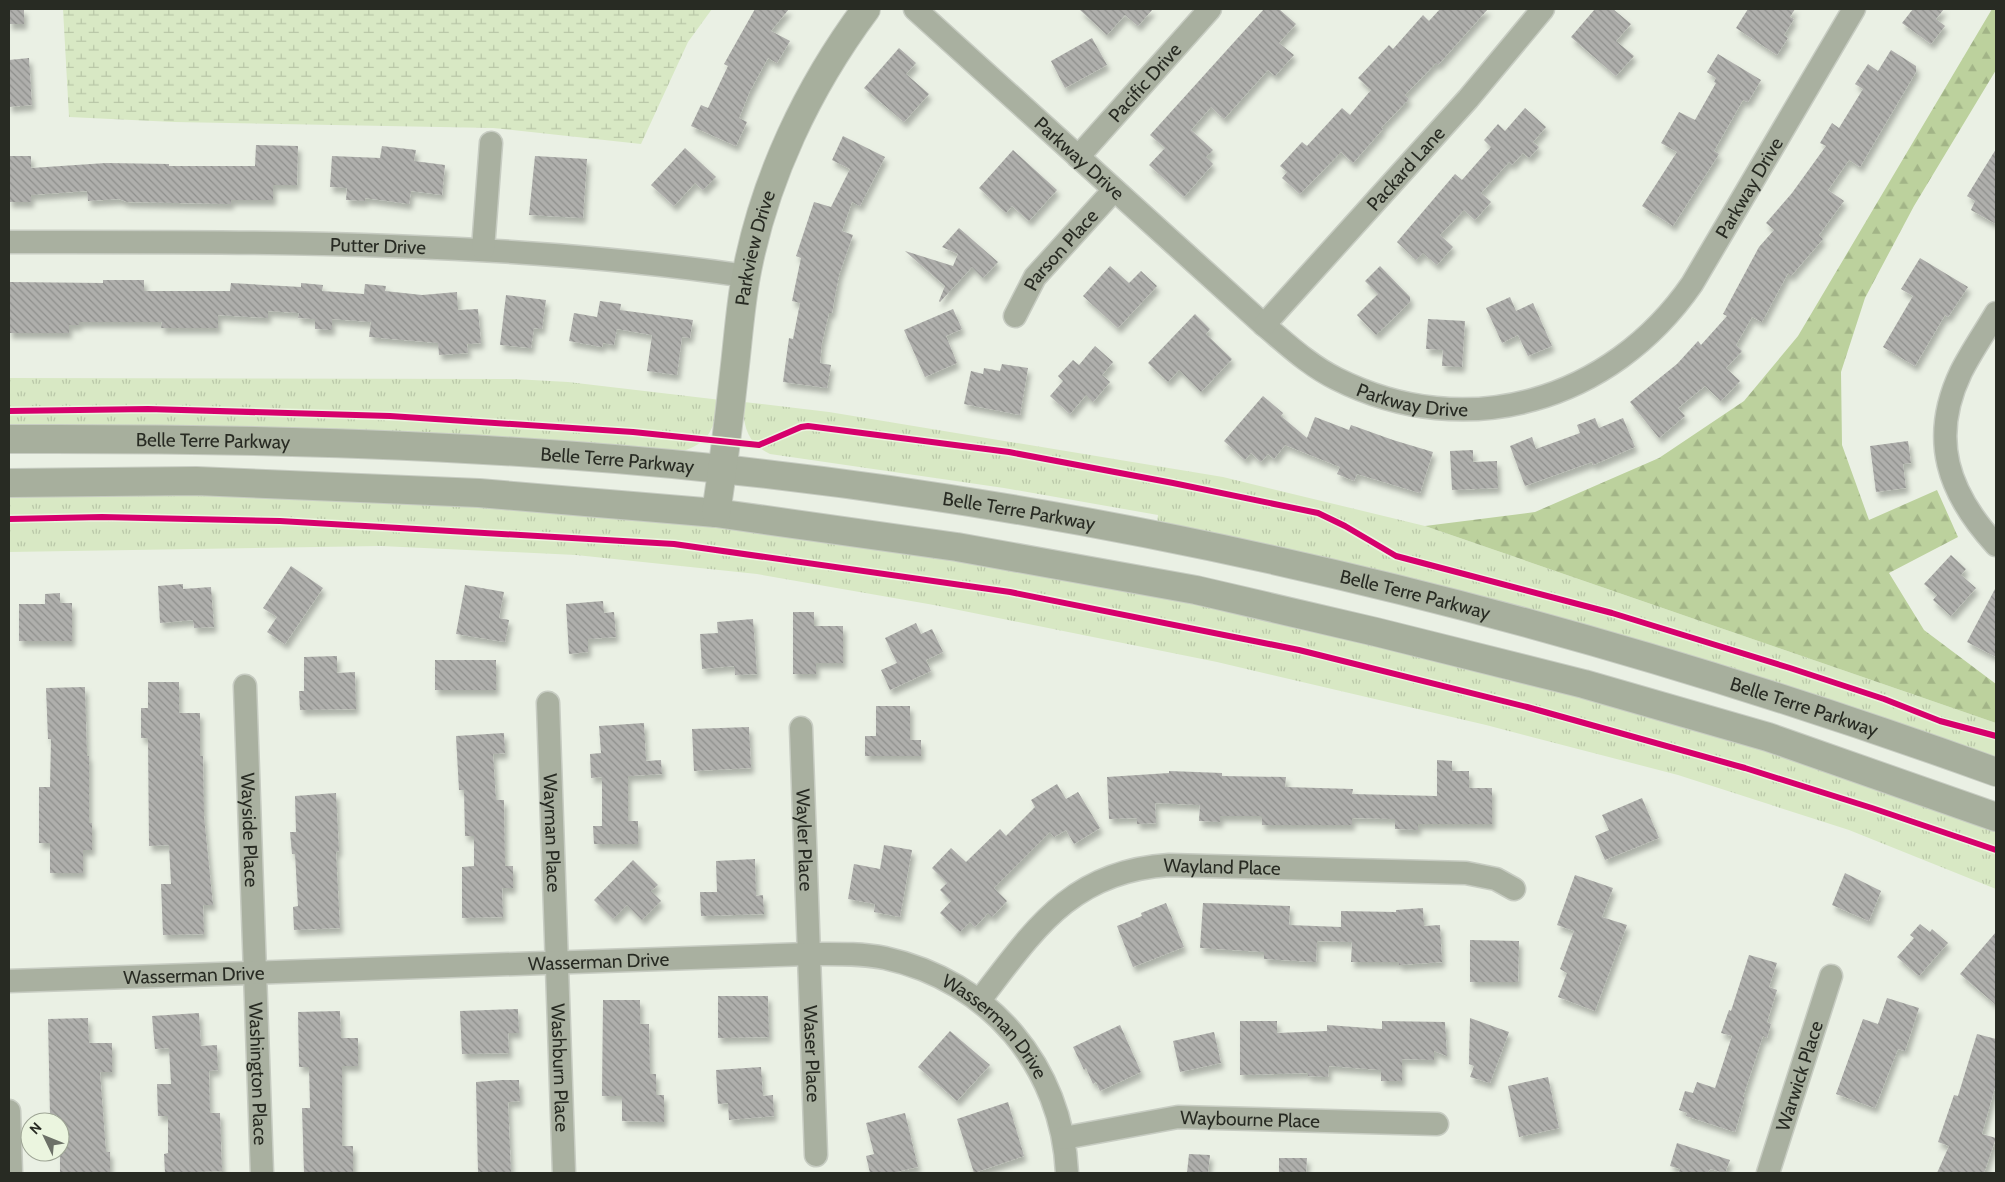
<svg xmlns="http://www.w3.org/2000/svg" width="2005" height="1182" font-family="Cabin,sans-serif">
	<defs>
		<pattern id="grass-tufts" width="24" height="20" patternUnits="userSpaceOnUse" patternTransform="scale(1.25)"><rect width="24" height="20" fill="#d8e8c4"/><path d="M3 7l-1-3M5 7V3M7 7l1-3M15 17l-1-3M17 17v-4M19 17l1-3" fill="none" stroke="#b9c7a8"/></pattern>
		<pattern id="forest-firs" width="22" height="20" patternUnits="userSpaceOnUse" patternTransform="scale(1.25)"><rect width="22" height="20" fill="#bcd19d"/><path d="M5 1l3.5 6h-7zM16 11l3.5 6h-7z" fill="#a2b487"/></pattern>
		<pattern id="wetland-marsh" width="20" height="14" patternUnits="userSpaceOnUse" patternTransform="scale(1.25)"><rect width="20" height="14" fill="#d8e8c4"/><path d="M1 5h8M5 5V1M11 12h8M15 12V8" fill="none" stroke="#b9c7a8"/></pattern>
		<pattern id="building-back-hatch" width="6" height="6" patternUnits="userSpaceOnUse" patternTransform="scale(1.25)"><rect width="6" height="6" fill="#afafac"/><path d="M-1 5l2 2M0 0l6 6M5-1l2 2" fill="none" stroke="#8e8f8c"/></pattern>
		<filter id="shadow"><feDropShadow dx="3" dy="5.5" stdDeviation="2.5" flood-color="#0004"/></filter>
	</defs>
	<rect width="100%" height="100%" fill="#eaf0e4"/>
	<path fill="url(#grass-tufts)" d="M9 378 514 379 568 382 721 400C713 428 711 443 680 452L9 430Z
		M744 402 829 412 1223 477 1425 526 1996 723V762L1157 524 1158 515 1004 488 770 454C748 444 742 426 744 402Z
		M9 495H205L460 504 737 528 928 554 1188 601 1507 674 1838 772 1996 828V889L1849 830 1678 775 1486 725 1217 662 934 605 757 574 576 555 381 546 9 552Z"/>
	<path fill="url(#forest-firs)" d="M1992 9H1996V70L1914 206 1865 298 1841 372 1842 445 1869 520 1937 490 1958 537 1889 573 1924 630 1996 684V723L1425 526 1535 512 1659 458 1744 401 1798 336Z"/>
	<path fill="url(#wetland-marsh)" d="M63 9H712L688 42 641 144 493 128 174 122 69 117Z"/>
	<path fill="url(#building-back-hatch)" filter="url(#shadow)" d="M9 9H24V24H9Z
		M755 9H789L771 31 790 41 777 63 768 58 750 91 739 118 747 122 736 146 691 126 701 105 708 108 728 66 724 64Z
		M1079 9H1153L1138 26 1125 15 1107 35Z
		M1264 9H1279L1296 24 1279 43 1294 55 1275 76 1268 70 1224 119 1211 107 1191 130 1213 150 1206 157 1213 164 1184 197 1149 165 1165 148 1150 135Z
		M1440 9H1488L1438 65 1436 63 1405 95 1409 99 1381 128 1383 129 1353 163 1341 152 1300 194 1282 178 1287 172 1280 166 1302 142 1307 146 1342 108 1350 115 1371 90 1358 78 1389 45 1393 49 1423 15 1429 21Z
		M1595 9H1613L1631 24 1616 41 1634 56 1616 76 1571 37Z
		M1748 9H1795L1790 17 1794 19 1784 35 1788 38 1777 55 1736 28Z
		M1913 9H1944L1936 19 1945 26 1931 44 1902 23Z
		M1092 38 1107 65 1065 88 1051 61Z
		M899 48 916 63 906 74 929 94 904 122 864 88Z
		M1891 50 1916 66V72L1860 167 1849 160 1828 190 1844 201 1819 235 1823 239 1791 276 1788 273 1762 322 1752 317 1736 345 1742 351 1726 368 1740 381 1721 401 1705 386 1678 408 1685 416 1659 438 1630 402 1677 364 1698 341 1701 345 1727 316 1723 314 1759 247 1774 230 1766 223 1792 193 1826 146 1820 143 1832 123 1839 128 1863 89 1855 84 1868 64 1878 71Z
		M1718 54 1761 80 1748 102 1743 100 1714 151 1719 154 1673 226 1642 206 1677 152 1661 143 1679 112 1695 120 1716 83 1714 82 1716 78 1707 72Z
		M29 58 32 105 9 107V60Z
		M1525 108 1546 127 1533 142 1539 147 1529 158 1523 153 1512 165 1509 162 1481 193 1491 202 1475 220 1464 210 1440 235 1453 247 1437 265 1423 253 1416 260 1397 242 1455 174 1462 180 1491 147 1484 140 1498 124 1505 131Z
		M843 136 885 157 860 206 852 202 842 231 853 235 839 275 832 313H829L822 343 820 363 831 365 827 388 783 382 789 338 793 339 800 303 792 301 801 258 796 256 814 202 831 207 850 169 832 160Z
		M256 145 298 146 297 185H273V200H231V204L127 202 119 199 88 201 87 191 31 195V202H9V156H31V168L106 163 169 164V166H255Z
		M382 146 416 150 414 161 445 165 442 195 411 191 409 204 365 198V201L346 200 347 188 330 187 332 156 380 158Z
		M685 148 716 177 703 190 695 183 674 206 651 185Z
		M1996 149V224L1971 210 1975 201 1967 196Z
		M1013 150 1057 190 1029 221 1012 206 1006 213 979 188Z
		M535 156 587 159 583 218 529 215Z
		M959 228 998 262 983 278 972 267 940 302 939 301 945 286 905 251 953 266 958 254 942 247Z
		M1920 258 1968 287 1948 317 1945 315 1915 366 1883 347 1913 296 1901 289Z
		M1110 266 1129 283 1141 271 1157 286 1118 328 1083 296Z
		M1380 266 1410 297V302L1376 335 1357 315 1378 294 1365 281Z
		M103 280H144V291H230L231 283 301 287V283L323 285 322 291 364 294 365 284 386 286 385 291 422 295 457 292 458 310 478 309 481 343 467 344 468 353 439 355 438 343 369 337 371 322 332 319V330L315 329V319L298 318 299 313 268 311V318L218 315V328H161L162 322H79V325H69V333H9V282L103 283Z
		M506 295 546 300 542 329 534 328 531 348 500 345Z
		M1510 297 1516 311 1533 303 1552 346 1528 356 1518 335 1502 343 1486 308Z
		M600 301 621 304 620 310 693 320 690 338 682 337 677 375 647 371 652 335 617 329 614 345 603 343 602 347 569 341 574 313 597 317Z
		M953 309 962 329 946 336 957 363 925 377 904 330Z
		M1195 314 1210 329 1206 334 1232 359 1201 392 1179 370 1168 382 1148 363Z
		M1428 319 1465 321 1462 367 1442 366 1443 350 1426 349Z
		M1095 346 1113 362 1102 375 1110 382 1093 402 1086 395 1070 414 1050 396 1063 381 1058 376 1073 360 1079 365Z
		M1002 364 1028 368 1020 415 964 404 971 371 983 374 984 368 1000 371Z
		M1263 396 1283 413 1281 416 1307 438 1315 417 1349 430 1351 425 1393 440 1433 452 1420 493 1357 474 1354 481 1337 474 1340 467 1285 445 1274 459 1268 454 1261 462 1251 453 1245 460 1224 441Z
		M1595 418 1599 428 1623 418 1635 447 1593 465 1592 462 1525 486 1510 446 1532 437 1536 449 1580 433 1577 425Z
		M1908 441 1911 463 1903 464 1906 488 1876 492 1870 446Z
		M1473 450V462L1497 461 1498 488 1452 490 1450 451Z
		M1951 555 1966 569 1961 575 1976 588 1951 616 1933 600 1937 595 1924 584Z
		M291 566 323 588 285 644 267 632 277 617 263 608Z
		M183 584V589L211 587 214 627 194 628 193 620 160 623 158 586Z
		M465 585 504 592 499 618 509 620 505 642 456 634Z
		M1996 587V657L1967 642Z
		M60 593V603H72V641H19V604H45V594Z
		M603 601 604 613 614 612 616 637 588 639V652L569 654 566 604Z
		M793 612H814V626H843V663H816V674H793Z
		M753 619 757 674 735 675 734 666 702 669 700 634 718 633 717 622Z
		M916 623 921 634 932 629 943 652 926 660 931 671 890 690 881 670 897 663 885 638Z
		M337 656V673L355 672 356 709 300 710 299 691H304V657Z
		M435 660H496V690H435Z
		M148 682H179V713H200V756H203L204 816 213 905H203L204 934 163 935 161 884H171L169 845 149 846 148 738H141V708H148Z
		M85 687 87 756H89V823H92V850H83V873H50V843H39V787H50L51 739H48L46 688Z
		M876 706H910V740H921V756H865V736H876Z
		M644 723 646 761 661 760 662 774 628 776V821H638V844H594L593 826H602V777L591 778 590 754 601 753 599 726Z
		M749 727 751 768 694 771 692 729Z
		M504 733 505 753 493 754 496 800H504L505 866H513V888H502L503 917 462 918V867L474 866V836H465L464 790H459L456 736Z
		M1437 760 1452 761V771H1469V788H1492V824H1418V830L1395 829V819L1352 818V825H1262V816H1220V822L1199 821 1200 805 1155 803 1156 823 1137 824V818L1109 819 1107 777 1169 773V771L1222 773V776L1286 777 1285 787 1353 789 1352 794 1437 796Z
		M1057 784 1066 799 1078 792 1100 828 1074 844 1066 830 1054 837 1050 832 994 888 1007 901 992 917 988 913 975 927 970 922 960 932 940 913 951 901 940 890 947 883 932 868 951 848 966 862 1000 829 1006 836 1035 807 1031 800Z
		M336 793 339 851 336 852 340 928 294 930 293 907 298 906 295 854H292L290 832H296L295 796Z
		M1642 798 1659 838 1605 860 1595 836 1609 830 1602 815Z
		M884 845 912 850 900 917 874 912 875 904 848 899 854 864 880 869Z
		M755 859 756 896 763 895 764 914 701 916 700 892H717L716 861Z
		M633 860 658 885 651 891 661 901 642 920 627 905 613 919 594 900Z
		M1845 873 1881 891 1869 921 1832 905Z
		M1575 875 1613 888 1602 917 1627 925 1595 1011 1558 997 1567 973 1560 969 1574 931 1557 925Z
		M1166 903 1184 947 1133 967 1117 926 1142 916 1141 913Z
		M1203 903 1290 906 1289 925 1341 927V911L1396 912V910L1423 908 1424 926 1440 925 1442 962 1399 965V962H1351L1352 942 1317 941 1316 962 1264 959V952L1200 948Z
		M1920 924 1930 932 1932 929 1948 943 1919 976 1897 957 1914 938 1910 935Z
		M1996 932V1005L1960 974Z
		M1470 940 1519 941 1518 982H1470Z
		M1749 955 1777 963 1769 987 1777 990 1767 1022 1771 1024 1767 1038 1763 1036 1743 1097H1745L1735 1132 1686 1116 1687 1113 1679 1110 1685 1091 1693 1093 1697 1082 1715 1088 1732 1036 1721 1033 1729 1010 1731 1011Z
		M718 996H768L769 1037 718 1038Z
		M1887 998 1919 1008 1905 1051 1898 1049 1875 1108 1836 1094 1863 1019 1878 1024Z
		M603 1000H640V1024H649L650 1074H656V1095H664V1122L622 1121V1096H602Z
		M518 1009 519 1033H508L509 1053 462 1054 460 1011Z
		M340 1011 341 1038H358V1066H342V1146H353V1173H304L302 1108H310L309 1067H299L298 1012Z
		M199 1013 201 1046 217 1045 218 1070 209 1071 210 1113H220L222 1171 165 1173 164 1154 168 1153V1116H158L157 1084H171L169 1048 155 1049 152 1016Z
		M88 1018 89 1043H112V1072H100L106 1152H110V1173H60V1122H57V1115L50 1116 48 1019Z
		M1470 1018 1509 1032 1490 1083 1470 1077 1474 1066 1469 1064Z
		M1240 1021H1277V1033L1327 1031V1025L1382 1029V1021L1445 1022 1447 1056 1434 1051V1060L1402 1059V1081H1381V1070L1329 1066 1328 1077 1308 1076V1073L1240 1075Z
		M1120 1025 1141 1072 1100 1091 1096 1082 1093 1084 1086 1068 1084 1070 1073 1047Z
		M950 1031 990 1065 957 1101 918 1067Z
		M1214 1032 1221 1063 1180 1072 1173 1041Z
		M1977 1034 1996 1039V1084L1982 1134 1996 1138 1984 1173H1937L1949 1146 1938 1142 1954 1095 1958 1096Z
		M761 1067 763 1096 773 1095 774 1116 729 1120 728 1103 718 1104 716 1070Z
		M1548 1077 1559 1128 1519 1137 1508 1086Z
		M502 1080H519L520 1101 508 1102 511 1173H478L476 1082Z
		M1008 1102 1024 1156 974 1173 957 1119Z
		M905 1113 918 1167 892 1173H870L866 1156 874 1154 866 1123Z
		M1677 1143 1730 1160 1725 1173 1710 1169 1708 1173H1678L1680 1169 1670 1166Z
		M1189 1154 1210 1155 1208 1173H1187Z
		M1279 1158H1307L1306 1173H1279Z"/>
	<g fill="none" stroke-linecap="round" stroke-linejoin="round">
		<g stroke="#c7ccc2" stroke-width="25">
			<g id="street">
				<path id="s1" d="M915 9 1264 325C1288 345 1310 366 1337 379 1467 444 1611 401 1692 284L1854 9"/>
				<path id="s2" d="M1078 157 1210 9"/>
				<path id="s3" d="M9 242C254 242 503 240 746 276"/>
				<path d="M483 249 491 143"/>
				<path d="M1996 313C1985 332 1971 352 1961 372 1929 439 1948 493 1996 545"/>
				<path id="s4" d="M1015 316 1035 277 1114 190"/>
				<path id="s5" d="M1264 325 1468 99 1543 9"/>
				<path id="s6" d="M245 686 262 1173"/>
				<path id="s7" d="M548 703 564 1173"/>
				<path id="s8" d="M801 728 816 1155"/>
				<path id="s9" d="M9 981 809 954C834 954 860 953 885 958 990 981 1062 1066 1067 1173"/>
				<path id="s10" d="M980 1000C1034 930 1071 871 1169 865L1466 873 1496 879 1514 889"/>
				<path d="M9 1111 11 1173"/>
				<path id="s11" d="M1064 1138 1178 1117 1437 1124"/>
				<path id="s12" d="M1768 1173 1831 976"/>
			</g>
		</g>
		<g stroke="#c7ccc2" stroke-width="30">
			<g id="secondary">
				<path id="s13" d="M9 439C247 438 484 444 721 469 1157 515 1584 623 1996 772"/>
				<path d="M9 483 196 481 479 493 716 513 957 547 1196 590 1376 632 1584 684 1768 737 1996 817"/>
				<path id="s14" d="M716 513C723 467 729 420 734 374 738 341 740 308 746 276 764 179 808 87 866 9"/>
			</g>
		</g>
		<use href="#street" stroke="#a9b0a0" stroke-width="22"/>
		<use href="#secondary" stroke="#a7af9d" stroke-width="28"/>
		<g stroke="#ebf5df" stroke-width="9">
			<path id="cycleway" d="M9 411 148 409 390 416 633 432 759 445 801 427 808 426 1009 452 1173 483 1318 513 1345 526 1396 556 1612 613 1790 668 1884 699 1940 721 1996 736
				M9 519 102 517 280 521 674 544 1010 592 1299 650 1527 707 1745 768 1872 808 1996 850"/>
		</g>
		<use href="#cycleway" stroke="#d6006c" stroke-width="6"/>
	</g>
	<g text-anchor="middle" stroke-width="4.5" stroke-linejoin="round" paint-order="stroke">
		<g font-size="19" fill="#282b23" stroke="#ebf5df">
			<text dy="7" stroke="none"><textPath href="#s2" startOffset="100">Pacific Drive</textPath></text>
			<text dy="7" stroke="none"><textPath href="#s1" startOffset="222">Parkway Drive</textPath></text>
			<text dy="7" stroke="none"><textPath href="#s5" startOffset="211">Packard Lane</textPath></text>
			<text dy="7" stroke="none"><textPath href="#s1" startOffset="1076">Parkway Drive</textPath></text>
			<text dy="7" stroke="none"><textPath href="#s3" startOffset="369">Putter Drive</textPath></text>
			<text dy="7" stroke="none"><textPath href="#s14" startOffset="268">Parkview Drive</textPath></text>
			<text dy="7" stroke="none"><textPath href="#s4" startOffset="81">Parson Place</textPath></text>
			<text dy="7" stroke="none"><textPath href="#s1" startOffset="641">Parkway Drive</textPath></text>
			<text dy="7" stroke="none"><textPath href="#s13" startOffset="204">Belle Terre Parkway</textPath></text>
			<text dy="7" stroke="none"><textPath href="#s13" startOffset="609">Belle Terre Parkway</textPath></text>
			<text dy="7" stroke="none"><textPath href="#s13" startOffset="1014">Belle Terre Parkway</textPath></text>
			<text dy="7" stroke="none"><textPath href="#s13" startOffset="1419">Belle Terre Parkway</textPath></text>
			<text dy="7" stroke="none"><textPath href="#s13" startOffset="1824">Belle Terre Parkway</textPath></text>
			<text dy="7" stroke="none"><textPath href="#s6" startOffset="144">Wayside Place</textPath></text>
			<text dy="7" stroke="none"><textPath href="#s7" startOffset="130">Wayman Place</textPath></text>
			<text dy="7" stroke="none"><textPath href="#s8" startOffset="112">Wayler Place</textPath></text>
			<text dy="7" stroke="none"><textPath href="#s10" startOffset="295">Wayland Place</textPath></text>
			<text dy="7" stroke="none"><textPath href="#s9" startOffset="590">Wasserman Drive</textPath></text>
			<text dy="7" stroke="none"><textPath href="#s9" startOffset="185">Wasserman Drive</textPath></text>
			<text dy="7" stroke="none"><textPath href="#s9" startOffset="1010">Wasserman Drive</textPath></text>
			<text dy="7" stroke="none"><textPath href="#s8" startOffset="326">Waser Place</textPath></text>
			<text dy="7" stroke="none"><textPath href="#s7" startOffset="365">Washburn Place</textPath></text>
			<text dy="7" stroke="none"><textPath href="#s6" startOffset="388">Washington Place</textPath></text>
			<text dy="7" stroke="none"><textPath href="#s12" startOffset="102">Warwick Place</textPath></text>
			<text dy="7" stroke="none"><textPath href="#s11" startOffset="188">Waybourne Place</textPath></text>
		</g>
	</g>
	<rect width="2005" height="1182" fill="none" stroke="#282b23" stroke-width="20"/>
	<g transform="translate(45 1137) rotate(313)"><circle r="24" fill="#ebf5df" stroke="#9da494"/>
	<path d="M0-4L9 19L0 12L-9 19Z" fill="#6c7067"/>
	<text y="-8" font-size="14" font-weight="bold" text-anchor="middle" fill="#282b23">N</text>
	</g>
</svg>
